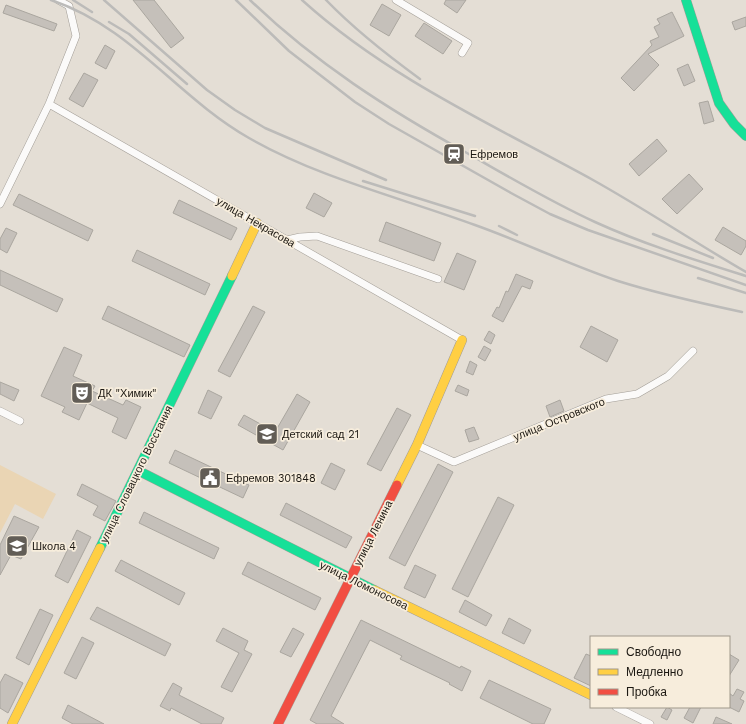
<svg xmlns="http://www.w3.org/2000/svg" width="746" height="724" font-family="'Work Sans',sans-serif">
	<rect width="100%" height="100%" fill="#e4ded5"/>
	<path fill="#ead5b4" d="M0 465 56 494 43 519 15 504 0 533Z"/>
	<path fill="#c5c0ba" stroke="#aaa69f" d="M133 0H154L184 38 171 48Z
		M446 0H466L457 13 444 4Z
		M382 4 401 15 389 36 370 25Z
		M6 5 57 24 54 31 3 13Z
		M672 12 684 36 648 54 659 65 634 91 621 78 652 45 650 41 659 37 654 27 660 24 657 19Z
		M746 17V26L735 30 732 22Z
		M424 23 452 41 443 54 415 36Z
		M105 45 115 51 106 69 95 63Z
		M688 64 695 81 684 86 677 69Z
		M84 73 98 80 83 107 69 99Z
		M708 101 714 121 704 124 699 103Z
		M657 139 667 151 639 176 629 164Z
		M689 174 703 189 677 214 662 199Z
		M314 193 332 203 324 217 306 208Z
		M19 194 93 230 88 241 13 205Z
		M179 200 237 228 231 240 173 213Z
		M386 222 441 243 434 261 379 241Z
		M723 227 746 241V246L741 255 715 240Z
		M6 228 17 233 7 253 0 249V239Z
		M137 250 210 284 205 295 132 261Z
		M457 253 476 261 464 290 444 282Z
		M0 270 63 299 57 312 0 285Z
		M516 274 533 281 530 289 522 286 503 322 492 316 497 307 499 308 506 291 508 292Z
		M108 306 190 345 184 357 102 319Z
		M253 306 265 312 230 377 218 371Z
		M591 326 618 340 607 362 580 347Z
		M489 331 495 335 491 344 484 340Z
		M484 346 491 350 485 361 478 357Z
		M64 347 82 355 73 376 95 386 92 391 123 405 126 400 141 407 126 439 112 432 118 418 87 403 79 420 62 412 65 407 41 396Z
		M470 361 477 365 473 375 466 372Z
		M0 382 19 390 14 401 0 394Z
		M458 385 469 390 467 396 455 391Z
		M208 390 222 397 211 419 198 413Z
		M297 394 310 402 283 450 238 425 244 415 275 432Z
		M560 400 564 411 550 417 546 406Z
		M397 408 411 415 381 471 367 464Z
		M474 427 479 439 469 442 465 430Z
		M175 450 249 485 243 498 169 463Z
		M331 463 345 470 335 490 321 483Z
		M438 464 453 472 405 566 389 558Z
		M82 484 116 501 105 521 93 515 98 506 77 495Z
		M498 497 514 505 468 597 452 589Z
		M286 503 352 537 346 548 280 515Z
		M144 512 219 548 214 559 139 523Z
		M14 516 39 527 21 559 11 555 0 575V545Z
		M77 530 91 537 68 583 55 576Z
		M121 560 185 593 179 605 115 571Z
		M248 562 321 598 315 610 242 574Z
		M415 565 436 575 425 598 404 588Z
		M465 600 492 615 486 626 459 612Z
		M97 607 171 644 165 656 90 619Z
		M40 609 53 615 29 665 16 658Z
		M509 618 531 630 524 644 502 633Z
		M361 620 460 668 461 666 471 671 462 691 449 684 450 683 400 659 402 656 370 640 331 716 344 724H317L310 720Z
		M223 628 248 641 244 650 252 654 232 692 221 687 239 653 216 641Z
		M293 628 304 634 291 657 280 652Z
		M82 637 94 643 76 679 64 673Z
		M586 654 591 656V686L574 678Z
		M729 654 739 660 729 676Z
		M5 674 23 683 8 713 0 708V683Z
		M489 680 551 709 544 724H533L480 698Z
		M173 683 182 688 179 695 224 718 221 724H202L171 708 170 711 160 706Z
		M737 689 744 692 740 699 744 701 739 712 729 707V693L733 696Z
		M68 705 104 724H73L62 718Z
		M667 707 672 710 667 720 661 717Z
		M690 707H701L693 723 684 718Z
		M716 717 732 724H713Z"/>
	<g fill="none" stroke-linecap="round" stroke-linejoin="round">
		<g stroke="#a39e97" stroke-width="8">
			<path id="street" d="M396 0 468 43 462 53
				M49 104 462 340
				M0 204 49 104 76 36 69 6 58 0
				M287 240 300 237 317 236 438 279
				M0 411 20 421
				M417 445 454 462 606 399 637 394 668 376 693 351
				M616 707 650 724"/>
		</g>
		<g stroke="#a39e97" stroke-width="10">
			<path id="fast" d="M686 0 719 103 734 124 746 136
				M139 471 374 590
				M100 548 232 276"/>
		</g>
		<g stroke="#a39e97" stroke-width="10">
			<path id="slow" d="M232 276 257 223
				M397 485 417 445 462 340
				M374 590 591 695
				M12 724 100 548"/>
		</g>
		<g stroke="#a39e97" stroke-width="10">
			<path id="jam" d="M278 724 397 485"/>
		</g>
		<use href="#street" stroke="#fbfaf9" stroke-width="7"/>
		<use href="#fast" stroke="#16e098" stroke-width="9"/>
		<use href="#slow" stroke="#ffcf43" stroke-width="9"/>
		<use href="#jam" stroke="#f24e42" stroke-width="9"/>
		<path stroke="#bcbbb9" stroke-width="2.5" d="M51 0C132 27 177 97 249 138 319 178 399 197 475 225 523 242 570 265 618 281 659 294 700 303 742 312
			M73 0 92 12
			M104 0 207 90 235 110 265 128 386 180
			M236 0 289 51 355 102 389 124 511 193 550 214 588 230 746 285
			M250 0C314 62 389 110 467 153 509 177 551 202 595 222 643 244 695 260 746 276
			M302 0C387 77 493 125 593 180 645 209 694 242 746 272
			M326 0C355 30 387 55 420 79
			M109 22 129 34 187 84
			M363 181 475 216
			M499 226 517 235
			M653 234 713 258
			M698 278 746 293"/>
	</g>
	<defs>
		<g id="station-square" transform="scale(1.15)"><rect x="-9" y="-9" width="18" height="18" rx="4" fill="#625d56" stroke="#f7eddc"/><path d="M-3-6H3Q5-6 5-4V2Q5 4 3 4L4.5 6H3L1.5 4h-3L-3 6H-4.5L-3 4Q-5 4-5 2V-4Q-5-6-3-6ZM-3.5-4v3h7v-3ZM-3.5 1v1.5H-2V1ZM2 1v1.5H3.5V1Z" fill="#fff"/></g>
		<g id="theatre-square" transform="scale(1.15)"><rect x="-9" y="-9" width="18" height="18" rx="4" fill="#625d56" stroke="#f7eddc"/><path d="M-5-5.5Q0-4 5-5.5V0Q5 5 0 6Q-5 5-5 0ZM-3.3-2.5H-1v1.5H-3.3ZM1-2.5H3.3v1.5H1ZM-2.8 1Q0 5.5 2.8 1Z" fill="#fff"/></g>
		<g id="school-square" transform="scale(1.15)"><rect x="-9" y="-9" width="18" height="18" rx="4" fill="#625d56" stroke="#f7eddc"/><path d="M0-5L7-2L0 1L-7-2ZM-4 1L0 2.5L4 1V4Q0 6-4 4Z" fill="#fff"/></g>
		<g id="civic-square" transform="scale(1.15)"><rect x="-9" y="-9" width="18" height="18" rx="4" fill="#625d56" stroke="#f7eddc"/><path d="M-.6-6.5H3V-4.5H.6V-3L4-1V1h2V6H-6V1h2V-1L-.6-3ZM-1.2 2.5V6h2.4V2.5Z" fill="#fff"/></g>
	</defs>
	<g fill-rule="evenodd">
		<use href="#station-square" x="454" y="154"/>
		<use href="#theatre-square" x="82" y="393"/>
		<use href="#school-square" x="267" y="434"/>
		<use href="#civic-square" x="210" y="478"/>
		<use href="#school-square" x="17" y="546"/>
	</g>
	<g text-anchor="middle" stroke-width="3.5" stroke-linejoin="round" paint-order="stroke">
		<g font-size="11" fill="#1c1812" stroke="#f7eddc" text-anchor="start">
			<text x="470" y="158">Ефремов</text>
			<text x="98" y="397">ДК "Химик"</text>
			<text x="282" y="438">Детский сад 21</text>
			<text x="226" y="482">Ефремов 301848</text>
			<text x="32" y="550">Школа 4</text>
		</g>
		<g font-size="11" fill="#1c1812" stroke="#f7eddc">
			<text transform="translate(256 222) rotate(30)" y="4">улица Некрасова</text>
			<text transform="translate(559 419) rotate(-22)" y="4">улица Островского</text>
			<text transform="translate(136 474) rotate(-64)" y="4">улица Словацкого Восстания</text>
			<text transform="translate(373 533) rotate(-63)" y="4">улица Ленина</text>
			<text transform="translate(364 585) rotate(26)" y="4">улица Ломоносова</text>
		</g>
	</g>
	<rect x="590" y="636" width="140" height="72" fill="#f7eddc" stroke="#9f988b"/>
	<rect x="598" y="649" width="20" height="6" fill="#16e098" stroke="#9f988b"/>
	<text x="626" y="656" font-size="12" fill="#1c1812">Свободно</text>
	<rect x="598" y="669" width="20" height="6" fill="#ffcf43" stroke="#9f988b"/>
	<text x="626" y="676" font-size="12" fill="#1c1812">Медленно</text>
	<rect x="598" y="689" width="20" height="6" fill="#f24e42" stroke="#9f988b"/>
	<text x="626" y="696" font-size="12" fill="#1c1812">Пробка</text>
</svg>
